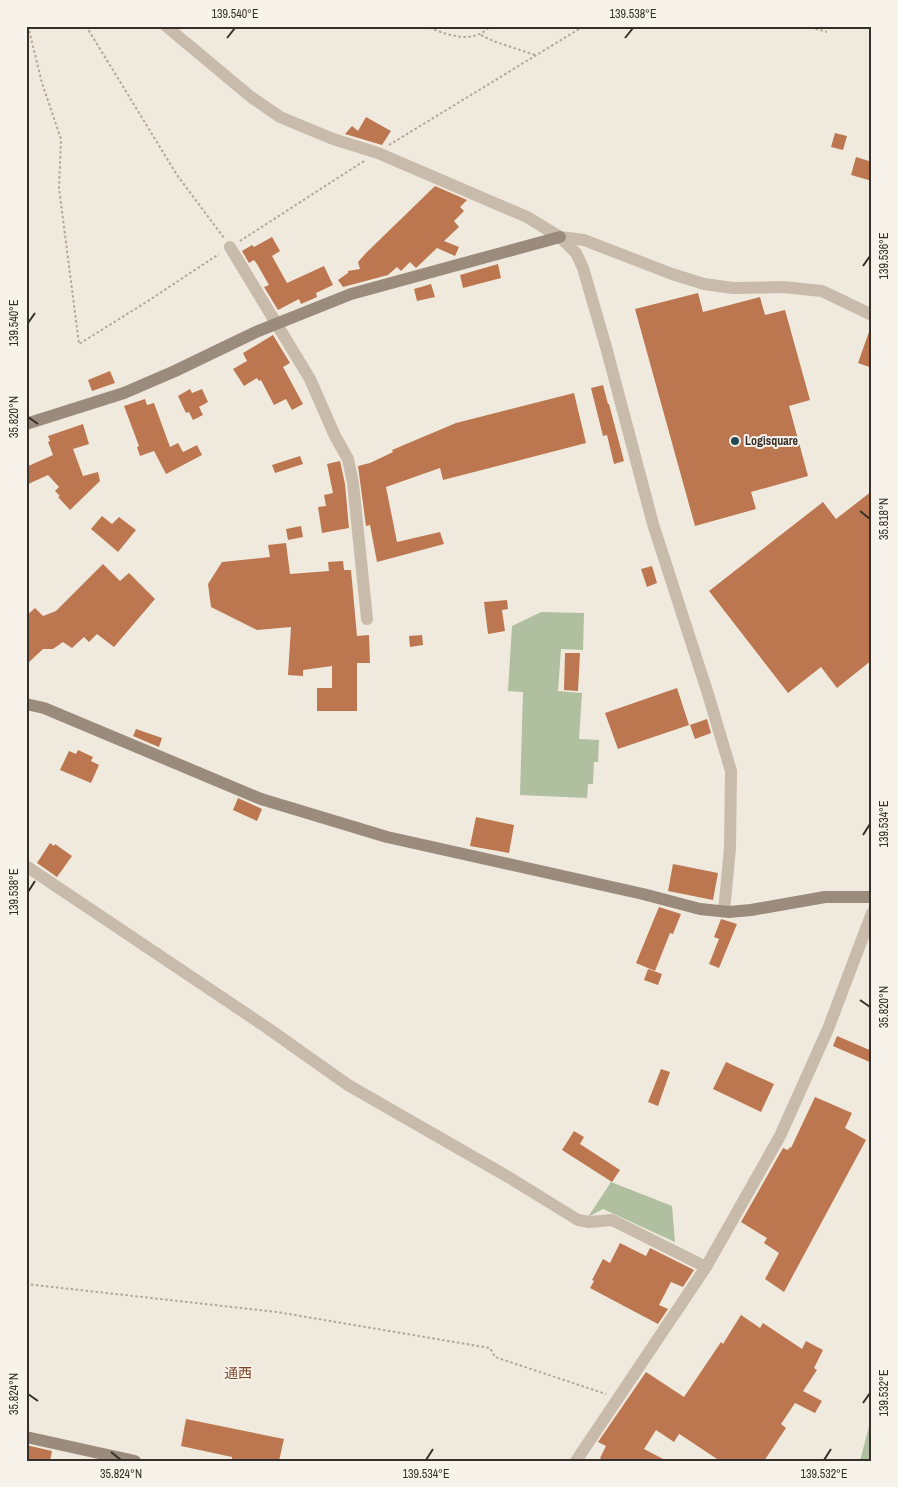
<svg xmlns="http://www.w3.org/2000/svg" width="898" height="1487" font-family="'Archivo Narrow','Noto Sans JP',sans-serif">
	<rect width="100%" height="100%" fill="#f0eade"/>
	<path fill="#b0bf9f" d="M541 612 584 613 583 650 561 649 558 691 582 693 579 739 599 740 598 762H594L593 784H588L587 798 520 795 523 692 508 691 512 626Z
		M611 1182 672 1206 675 1242 603 1209 588 1217Z
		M872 1415V1461H860Z"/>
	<path fill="#bc7750" d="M366 117 391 131 382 145 345 134 352 126 358 131Z
		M835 133 847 136 843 150 831 147Z
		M856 157 872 162V181L851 175Z
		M435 186 467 200 460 207 464 211 454 221 459 227 444 241 459 247 455 256 437 248 416 268 410 262 401 271 397 267 388 275 343 287 338 280 348 273V271L360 269 358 262 366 253Z
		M272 237 280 251 272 256 287 283 324 266 333 285 316 293 317 297 301 304 299 299 278 310 264 287 269 285 257 264 254 260 249 263 242 251 252 245 254 247Z
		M498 264 501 278 463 288 460 275Z
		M431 284 435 297 417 301 414 289Z
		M698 293 703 312 760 297 765 315 785 310 810 400 789 406 808 476 751 492 756 509 695 526 635 309Z
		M870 329H872V368L858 363Z
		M273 335 290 363 283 367 303 404 292 410 286 399 274 405 261 380 259 381 257 378 244 386 233 369 247 361 243 353Z
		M110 371 115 383 92 391 88 380Z
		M603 385 608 404H609L624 461 614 464 607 435 603 436 591 388Z
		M190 389 192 393 202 389 208 402 199 407 203 415 193 420 189 412 186 413 178 396Z
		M574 393 586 443 443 480 440 468 386 487 397 542 440 532 444 544 377 562 370 525 366 526 358 466 370 463 393 452 392 450 456 423Z
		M145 399 147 405 154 403 170 447 178 443 183 452 197 445 202 455 166 474 154 451 140 456 137 447 139 446 124 406Z
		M83 424 89 444 73 449 83 476 98 472 100 481 70 510 58 497 60 496 55 491 59 487 48 475 26 485V467L53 455 48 442 50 441 48 436Z
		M300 456 303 464 275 473 272 465Z
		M340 461 345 484 349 528 322 533 318 507 326 506 324 495 333 493 327 464Z
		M872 491V660L837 688 821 667 788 693 709 591 823 502 836 519Z
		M102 516 112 524 119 517 136 530 118 552 91 529Z
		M301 526 303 537 288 540 286 529Z
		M286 543 290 574 329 571 328 562 343 561 344 570H351L357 636 369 635 370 663H357V711H317V688H332V666L303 670V676L288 675 291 627 257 630 211 607 208 584 222 562 270 557 268 545Z
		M103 564 120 581 129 573 155 599 114 647 97 634 89 642 84 637 72 648 63 642 53 649H43L26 665V616L35 608 43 616 56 611Z
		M652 566 657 583 647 587 641 569Z
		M507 600 508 609 502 610 505 631 488 634 484 602Z
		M422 635 423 645 410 647 409 636Z
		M565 653H580L578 691 564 690Z
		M677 688 689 725 618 749 605 713Z
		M707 719 711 733 695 739 690 725Z
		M136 729 162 738 159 747 133 736Z
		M78 750 93 757 91 761 99 765 91 783 60 770 69 751 76 754Z
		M238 798 262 809 257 821 233 810Z
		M476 817 514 825 509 853 470 846Z
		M50 843 54 846 55 844 72 856 57 877 37 863Z
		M673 864 718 873 713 900 668 891Z
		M659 907 681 914 673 934 670 933 655 971 636 963Z
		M721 919 737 924 719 968 709 964 719 939 714 937Z
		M648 969 662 974 658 985 644 980Z
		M837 1036 872 1051V1063L833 1046Z
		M726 1062 774 1084 761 1112 713 1089Z
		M661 1069 670 1072 658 1106 648 1102Z
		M815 1097 852 1113 845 1128 866 1140 784 1292 765 1279 779 1253 764 1243 767 1238 741 1222 783 1148 788 1150 790 1147 791 1148Z
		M574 1131 584 1137 580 1144 620 1170 612 1182 562 1150Z
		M620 1243 646 1256 650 1248 694 1270 683 1287 671 1282 659 1305 668 1309 658 1324 590 1288 594 1281 592 1280 603 1259 610 1263Z
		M741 1315 760 1328 763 1323 802 1349 806 1341 823 1350 814 1368 817 1370 803 1391 822 1401 815 1413 795 1403 781 1424 786 1428 764 1461H720L681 1435 679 1434 674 1442 656 1430 644 1449 667 1461H605L600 1458 606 1446 598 1442 646 1372 684 1397 721 1342 723 1344Z
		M186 1419 284 1439 279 1461H232V1457L181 1446Z
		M26 1445 52 1451 50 1461H26Z"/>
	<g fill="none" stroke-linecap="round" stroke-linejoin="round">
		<path stroke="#b3a695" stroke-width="2" stroke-dasharray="2.5 2.5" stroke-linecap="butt" d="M28 26 42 83 61 139 59 188 79 344 148 301 219 254
			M86 26 177 175 224 238
			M425 26C445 34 473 46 490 26
			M806 26 827 32
			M481 35 493 41 535 55
			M389 145 584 26
			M240 241 364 161
			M26 1284 277 1312 490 1348 495 1357 606 1394"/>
		<path stroke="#c8bbab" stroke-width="12" d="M166 26 251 97 280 117 333 139 378 153 527 217 560 237 576 253 583 268 606 347 653 524 708 694 731 771 730 848 724 911
			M560 237 584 240 672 274 704 284 733 288 783 287 822 291 872 315
			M230 247 310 379 335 436 348 459 353 483 367 619
			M26 866 266 1027 348 1085 510 1178 578 1220 589 1222 612 1220 706 1267
			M576 1461 706 1267 780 1136 828 1029 872 913"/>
		<path stroke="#9b8b7c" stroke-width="12" d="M26 424 124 393 175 371 256 332 351 294 560 237
			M26 704 44 708 261 799 387 837 643 894 700 909 729 912 751 910 825 897H872
			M26 1437 135 1461"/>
	</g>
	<path fill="none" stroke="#362f29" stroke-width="2" d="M227 38 235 28M625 38 633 28M863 266 870 256M28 323 35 313M28 417 38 424M860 511 870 519M863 835 870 824M28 892 35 881M860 1000 870 1007M28 1394 38 1401M863 1403 870 1393M111 1452 121 1460M426 1460 433 1449M824 1460 831 1449"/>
	<circle fill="#224b54" stroke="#f8f3ea" stroke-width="2" cx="735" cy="441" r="5"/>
	<g text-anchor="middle" stroke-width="4" stroke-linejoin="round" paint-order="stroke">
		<g font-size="12" font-weight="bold" fill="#362f29" stroke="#f8f3ea" text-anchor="start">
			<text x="745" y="445">Logisquare</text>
		</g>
		<g font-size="14" fill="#7f4729" stroke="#f8f3ea">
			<text x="238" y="1378">通西</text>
		</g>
	</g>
	<rect width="898" height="1487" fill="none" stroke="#f8f3ea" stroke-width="55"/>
	<rect x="28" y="28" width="842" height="1432" fill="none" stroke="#362f29" stroke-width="2"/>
	<g font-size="12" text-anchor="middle" fill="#362f29">
		<text x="235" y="18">139.540°E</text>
		<text x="633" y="18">139.538°E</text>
		<text transform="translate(884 256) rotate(-90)" y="4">139.536°E</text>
		<text transform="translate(14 323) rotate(-90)" y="4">139.540°E</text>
		<text transform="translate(14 417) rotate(-90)" y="4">35.820°N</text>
		<text transform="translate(884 519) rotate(-90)" y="4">35.818°N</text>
		<text transform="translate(884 824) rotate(-90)" y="4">139.534°E</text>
		<text transform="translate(14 892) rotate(-90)" y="4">139.538°E</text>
		<text transform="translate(884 1007) rotate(-90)" y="4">35.820°N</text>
		<text transform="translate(884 1393) rotate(-90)" y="4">139.532°E</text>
		<text transform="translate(14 1394) rotate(-90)" y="4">35.824°N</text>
		<text x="121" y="1478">35.824°N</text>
		<text x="426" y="1478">139.534°E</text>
		<text x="824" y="1478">139.532°E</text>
	</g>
</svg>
